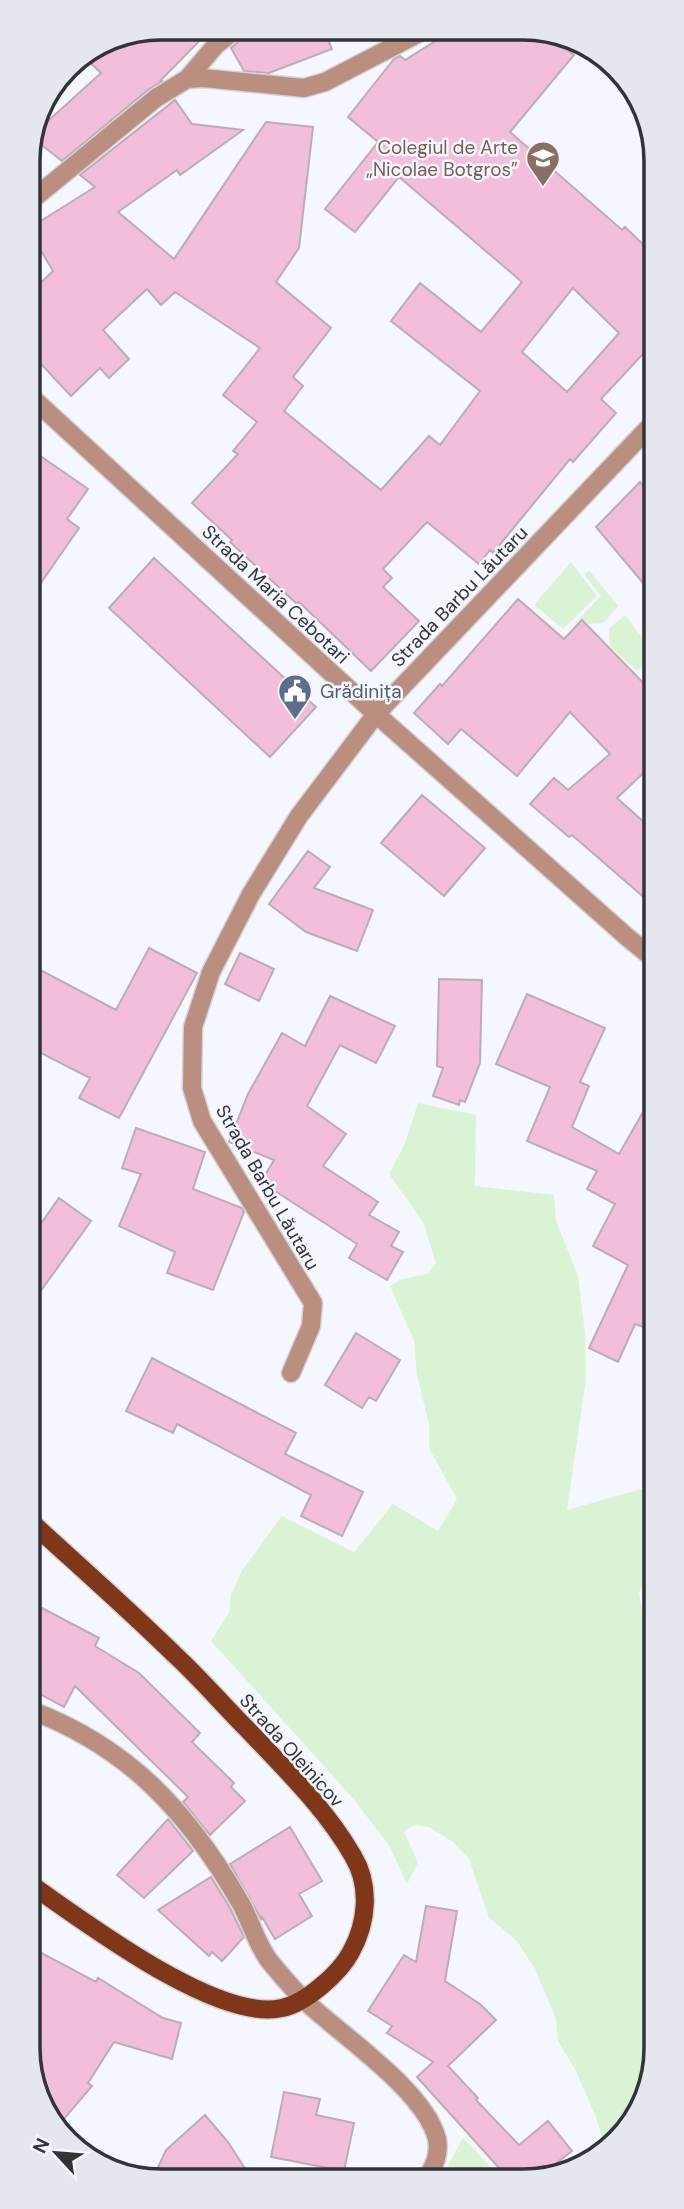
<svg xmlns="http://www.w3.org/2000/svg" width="684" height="2209" font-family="'DM Sans',sans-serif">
	<rect width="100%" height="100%" fill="#f5f7fe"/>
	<path fill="#d9f3d4" d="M571 562 597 596 563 629 534 605Z
		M589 570 618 606 603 623 585 624 582 621 578 625 575 623 601 596 584 574Z
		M625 615 654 653V658L637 671 610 646 609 629Z
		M418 1103 476 1115 475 1186 554 1195 556 1221 578 1276 585 1333 586 1379 567 1510 652 1486 651 1580 643 1584 639 1593 649 1656 655 1664 656 2026 648 2075 623 2136 549 2179 602 2137 596 2117 575 2069 558 2041 556 2019 535 1969 517 1941 489 1918 469 1859 453 1842 429 1827 414 1825 404 1831 418 1863 407 1884 389 1845 351 1796 211 1641 229 1613 231 1595 243 1569 282 1516 354 1552 393 1504 438 1531 457 1499 429 1448V1424L417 1375 414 1340 390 1286 403 1279 428 1274 436 1263 423 1222 389 1174 405 1143Z
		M463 2138 501 2178H441Z"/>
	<path fill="#f2beda" stroke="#b9aeb3" stroke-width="2" fill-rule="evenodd" d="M161 28H212L161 80 162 81 149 89 62 161 34 139 38 130 101 73 83 56 110 38Z
		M247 29H323L332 49 269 73 244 71 231 48 244 37Z
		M453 30 540 31 574 55 510 132 622 230 625 227 654 255V342L601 399 616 413 573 462 570 459 493 553 490 550 479 564 427 522 383 569 392 578 383 587 419 621 371 671 299 602 297 604 230 542 232 540 192 503 238 454 233 451 257 422 223 395 260 348 175 292 161 305 147 289 103 330 129 359 109 378 100 368 71 396 28 350V295L53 271 28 229 95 187 80 175 175 100 192 124 243 130 180 175 177 170 118 212 174 259 266 122 313 127 299 248 276 282 331 328 293 377 303 386 284 411 381 490 429 436 440 445 480 391 391 321 420 283 481 332 522 282 399 177 355 232 325 209 378 142 348 117 394 59 400 56 405 60ZM573 288 619 333 567 392 522 352Z
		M39 455 88 489 67 519 79 528 29 600V471Z
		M640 482 654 497V596L596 527Z
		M154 558 316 707 270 757 109 608Z
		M518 599 564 639 582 620 654 694V763L617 798 654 831V906L572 835 569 837 530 804 554 778 568 790 610 754 570 712 517 776 461 729 448 744 414 713 440 684 442 686Z
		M422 795 485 848 444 896 381 843Z
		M308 851 330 867 314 888 373 910 357 951 306 932 269 904Z
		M149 948 197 973 119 1118 79 1098 90 1078 29 1047V964L116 1010Z
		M240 953 274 969 259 1001 225 984Z
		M439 979 482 980 480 1063 465 1102 460 1100 459 1105 433 1096 443 1068 437 1066Z
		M527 994 605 1028 580 1082 589 1086 572 1127 619 1154 655 1091V1331L635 1324 618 1362 589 1348 628 1265 593 1246 615 1204 587 1189 597 1171 527 1141 550 1087 496 1064Z
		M330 996 395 1026 376 1063 340 1045 307 1106 346 1134 323 1166 378 1202 369 1215 399 1232 391 1246 403 1252 387 1280 349 1258 357 1244 261 1182 274 1160 229 1142 248 1094 282 1033 305 1046Z
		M136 1128 205 1152 193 1189 242 1208 244 1212 213 1290 167 1273 175 1252 119 1226 141 1174 122 1168Z
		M59 1198 91 1221 30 1306V1239Z
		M356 1333 400 1360 376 1401 369 1397 362 1408 325 1385Z
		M152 1358 296 1433 285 1454 363 1492 342 1536 301 1516 311 1495 177 1424 173 1433 126 1411Z
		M42 1608 99 1638 95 1646 139 1673 200 1733 192 1742 234 1783 231 1787 245 1801 210 1835 183 1802 188 1797 75 1686 64 1707 30 1689V1630Z
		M168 1819 193 1851 144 1898 117 1875Z
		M290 1827 322 1881 299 1894 312 1916 275 1939 262 1917 261 1919 230 1864Z
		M211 1877 230 1908 244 1937 222 1961 212 1952 209 1956 158 1910Z
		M426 1906 457 1911 445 1981 480 2004 496 2020 448 2066 478 2098 476 2100 519 2145 548 2121 572 2151 547 2170 544 2166 530 2179H509L417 2077 433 2062 387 2033 392 2026 368 2011 404 1955 416 1962Z
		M30 1947 96 1982 98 1978 163 2018 181 2023 172 2059 114 2042 88 2083 92 2086 58 2126 30 2074Z
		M284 2092 320 2099 316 2115 354 2123 344 2171 271 2157Z
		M205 2115 228 2142 251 2178H153L166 2150Z"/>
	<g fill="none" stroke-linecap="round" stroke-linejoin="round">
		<g stroke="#d2d4da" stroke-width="21">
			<path id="minor" d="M187 79 216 45 236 29
				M28 203 156 98 187 79 203 78 304 88 325 82 425 30
				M29 395 376 714 627 937 654 959
				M291 1373 311 1326 313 1303 202 1121 192 1088 193 1027 211 972 251 894 299 816 376 714 654 422
				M30 1710C129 1747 188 1812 240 1902 251 1921 257 1946 271 1963 281 1975 292 1988 303 1999 339 2034 425 2090 437 2139 440 2154 434 2166 427 2178"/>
		</g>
		<g stroke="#d2d4da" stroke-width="21">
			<path id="major" d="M30 1521C78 1565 127 1608 174 1654 200 1678 223 1705 248 1730 285 1769 326 1809 353 1856 371 1886 367 1923 351 1952 340 1973 306 2003 282 2008 217 2023 84 1921 30 1884"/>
		</g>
		<use href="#minor" stroke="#bb8f7f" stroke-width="18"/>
		<use href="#major" stroke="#803618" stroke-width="18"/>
	</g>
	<defs>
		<g id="university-pin" transform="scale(1.75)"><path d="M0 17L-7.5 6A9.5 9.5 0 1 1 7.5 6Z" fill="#8d6e63" stroke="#f5f7fe"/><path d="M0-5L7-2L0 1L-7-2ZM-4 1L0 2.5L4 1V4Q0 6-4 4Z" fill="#fff"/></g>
		<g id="civic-pin" transform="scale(1.75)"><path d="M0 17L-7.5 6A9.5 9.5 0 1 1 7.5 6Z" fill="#5c6f8a" stroke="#f5f7fe"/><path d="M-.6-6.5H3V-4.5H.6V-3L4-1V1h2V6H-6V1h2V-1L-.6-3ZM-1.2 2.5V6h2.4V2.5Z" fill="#fff"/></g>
	</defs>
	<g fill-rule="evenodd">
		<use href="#university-pin" x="543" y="158"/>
		<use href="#civic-pin" x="295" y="691"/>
	</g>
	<g text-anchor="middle" stroke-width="5" stroke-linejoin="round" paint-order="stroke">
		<g font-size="19" fill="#785e54" stroke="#f5f7fe" text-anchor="end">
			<text x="518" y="154">Colegiul de Arte<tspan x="518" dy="22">„Nicolae Botgros”</tspan></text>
		</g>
		<g font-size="19" fill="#323438" stroke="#f5f7fe">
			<text transform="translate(276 594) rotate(43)" y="7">Strada Maria Cebotari</text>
			<text transform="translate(459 596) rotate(-46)" y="7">Strada Barbu Lăutaru</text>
			<text transform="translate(268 1187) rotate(60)" y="7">Strada Barbu Lăutaru</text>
			<text transform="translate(292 1750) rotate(48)" y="7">Strada Oleinicov</text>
		</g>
		<g font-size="19" fill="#4e5e75" stroke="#f5f7fe" text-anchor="start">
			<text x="320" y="698">Grădinița</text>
		</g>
	</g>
	<path d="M0 0H684V2209H0ZM161 40H523A121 121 0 0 1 644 161V2048A121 121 0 0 1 523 2169H161A121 121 0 0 1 40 2048V161A121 121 0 0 1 161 40Z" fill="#e5e7ee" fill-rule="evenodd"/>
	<path fill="none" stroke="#323438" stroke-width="3.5" d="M161 40H523A121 121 0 0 1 644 161V2048A121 121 0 0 1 523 2169H161A121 121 0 0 1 40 2048V161A121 121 0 0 1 161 40Z"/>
	<g transform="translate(56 2153) rotate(296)" stroke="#f5f7fe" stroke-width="5" paint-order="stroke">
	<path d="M0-5L12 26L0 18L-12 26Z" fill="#323438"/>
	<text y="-10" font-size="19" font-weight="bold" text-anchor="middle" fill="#323438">N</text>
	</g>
</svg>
